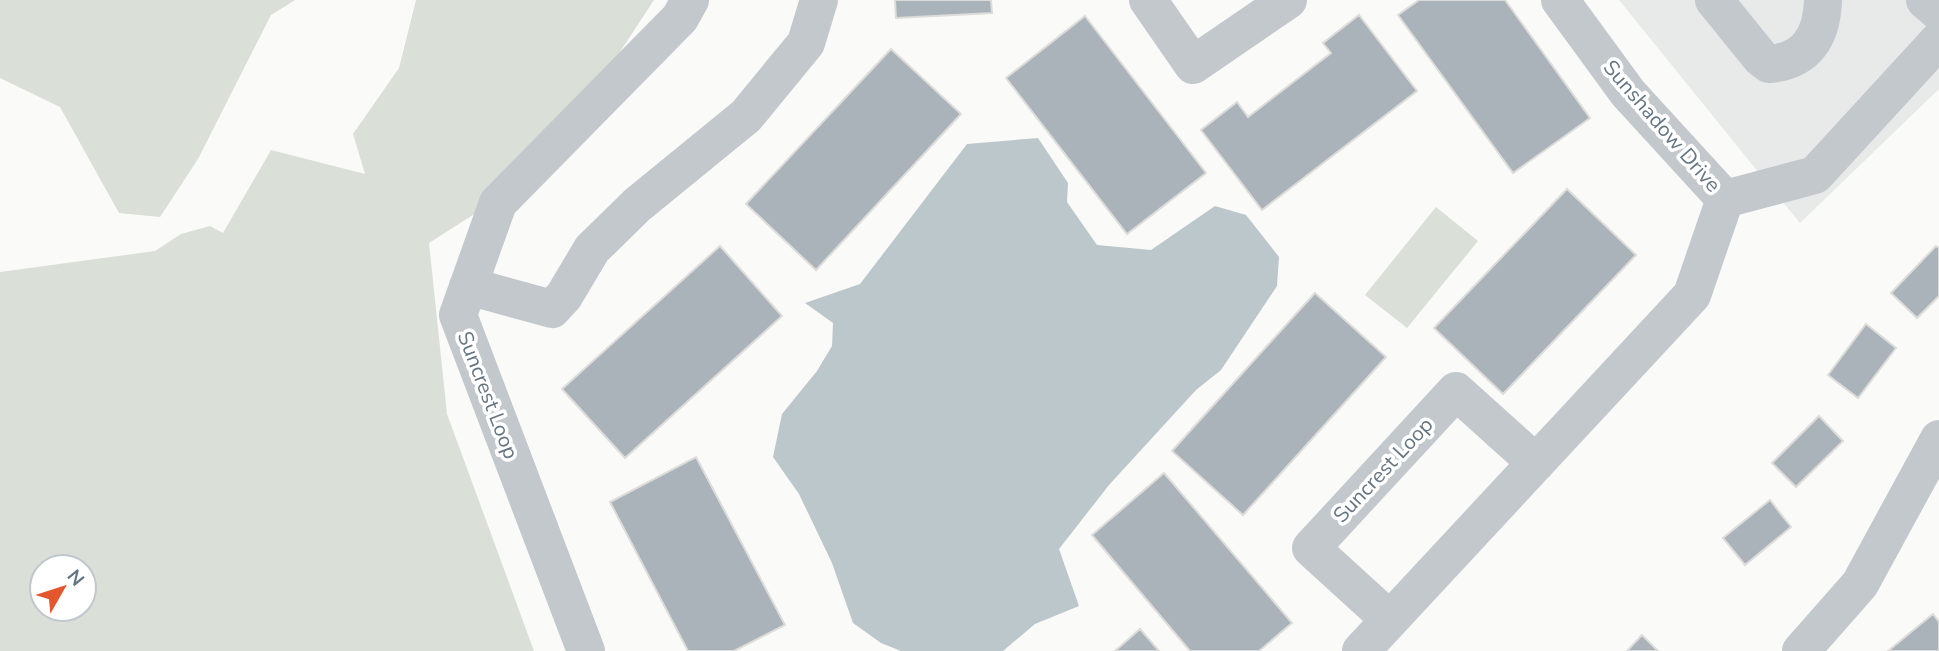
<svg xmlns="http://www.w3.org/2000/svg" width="1939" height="651" font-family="'Nunito Sans',sans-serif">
	<rect width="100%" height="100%" fill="#fafaf8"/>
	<path fill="#e8e9e9" d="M1619 0H1939V16L1807 160 1759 173Z
		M1939 64V89L1800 223 1782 201Z"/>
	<path fill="#dadfd7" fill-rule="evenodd" d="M0 0H295L271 15 198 159 160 217 119 213 60 107 0 78Z
		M416 0H654L612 64 476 213 429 243 447 414 534 651H0V272L155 251 181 234 210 226 223 233 271 150 365 174 353 134 399 68ZM42 567H84V609H42Z
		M1436 207 1478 241 1407 328 1365 295Z"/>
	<path fill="#bbc7cb" d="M1038 138 1068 183 1067 202 1097 245 1151 250 1215 206 1246 215 1279 257 1277 286 1221 370 1196 390 1109 485 1059 549 1079 606 1035 624 1003 651H901L881 643 853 623 832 563 799 494 773 457 782 414 817 371 832 346 833 323 805 303 860 284 967 144Z"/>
	<path fill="#aab3b9" stroke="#dcdcda" stroke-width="2" d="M895 0H991L992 13 896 18Z
		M1419 0H1505L1590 118 1513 173 1398 15Z
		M1359 15 1417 91 1262 210 1201 130 1237 102 1248 117 1331 53 1323 43Z
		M1085 16 1206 173 1127 234 1006 78Z
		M891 49 961 114 816 270 746 204Z
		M1567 189 1636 255 1503 394 1434 328Z
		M720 246 782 316 625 458 562 389Z
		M1936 246 1939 248V296L1917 318 1891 293Z
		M1315 293 1386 357 1243 515 1172 451Z
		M1866 324 1896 348 1858 398 1828 375Z
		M1819 416 1843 441 1796 487 1772 463Z
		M696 457 785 625 734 651H688L610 502Z
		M1164 473 1292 623 1259 651H1190L1092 535Z
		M1770 500 1791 527 1745 565 1723 538Z
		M1933 614 1939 622V651H1888Z
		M1140 629 1159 651H1115Z
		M1642 635 1658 651H1627Z"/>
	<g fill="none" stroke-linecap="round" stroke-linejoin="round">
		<path stroke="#c3c8cc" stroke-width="38" d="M1148 0 1193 65 1288 0
			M1560 0 1628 93 1725 199
			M1714 0 1761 58 1769 64C1807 61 1822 36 1823 0
			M1925 0 1939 12
			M1725 199 1815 175 1939 40
			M468 286 552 309 564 296 592 249 637 205 746 116 806 43 819 0
			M1390 620 1311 548 1456 391 1536 463
			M586 651 458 315 498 203 680 18 690 0
			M1361 651 1692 295 1725 199
			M1801 651 1860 584 1939 439"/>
	</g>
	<g text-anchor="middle" stroke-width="7" stroke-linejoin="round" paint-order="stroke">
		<g font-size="21" fill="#657683" stroke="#fff">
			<text transform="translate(1662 126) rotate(49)" y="7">Sunshadow Drive</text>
			<text transform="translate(488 395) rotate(69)" y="7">Suncrest Loop</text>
			<text transform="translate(1383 470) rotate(-47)" y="7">Suncrest Loop</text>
		</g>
	</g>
	<g transform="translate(63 588) rotate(51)"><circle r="33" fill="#ffffff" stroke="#c1c8cd" stroke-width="2"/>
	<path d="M0-5L12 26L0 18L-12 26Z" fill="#e4572e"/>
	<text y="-10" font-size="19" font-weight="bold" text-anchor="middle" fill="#657683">N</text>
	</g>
</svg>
